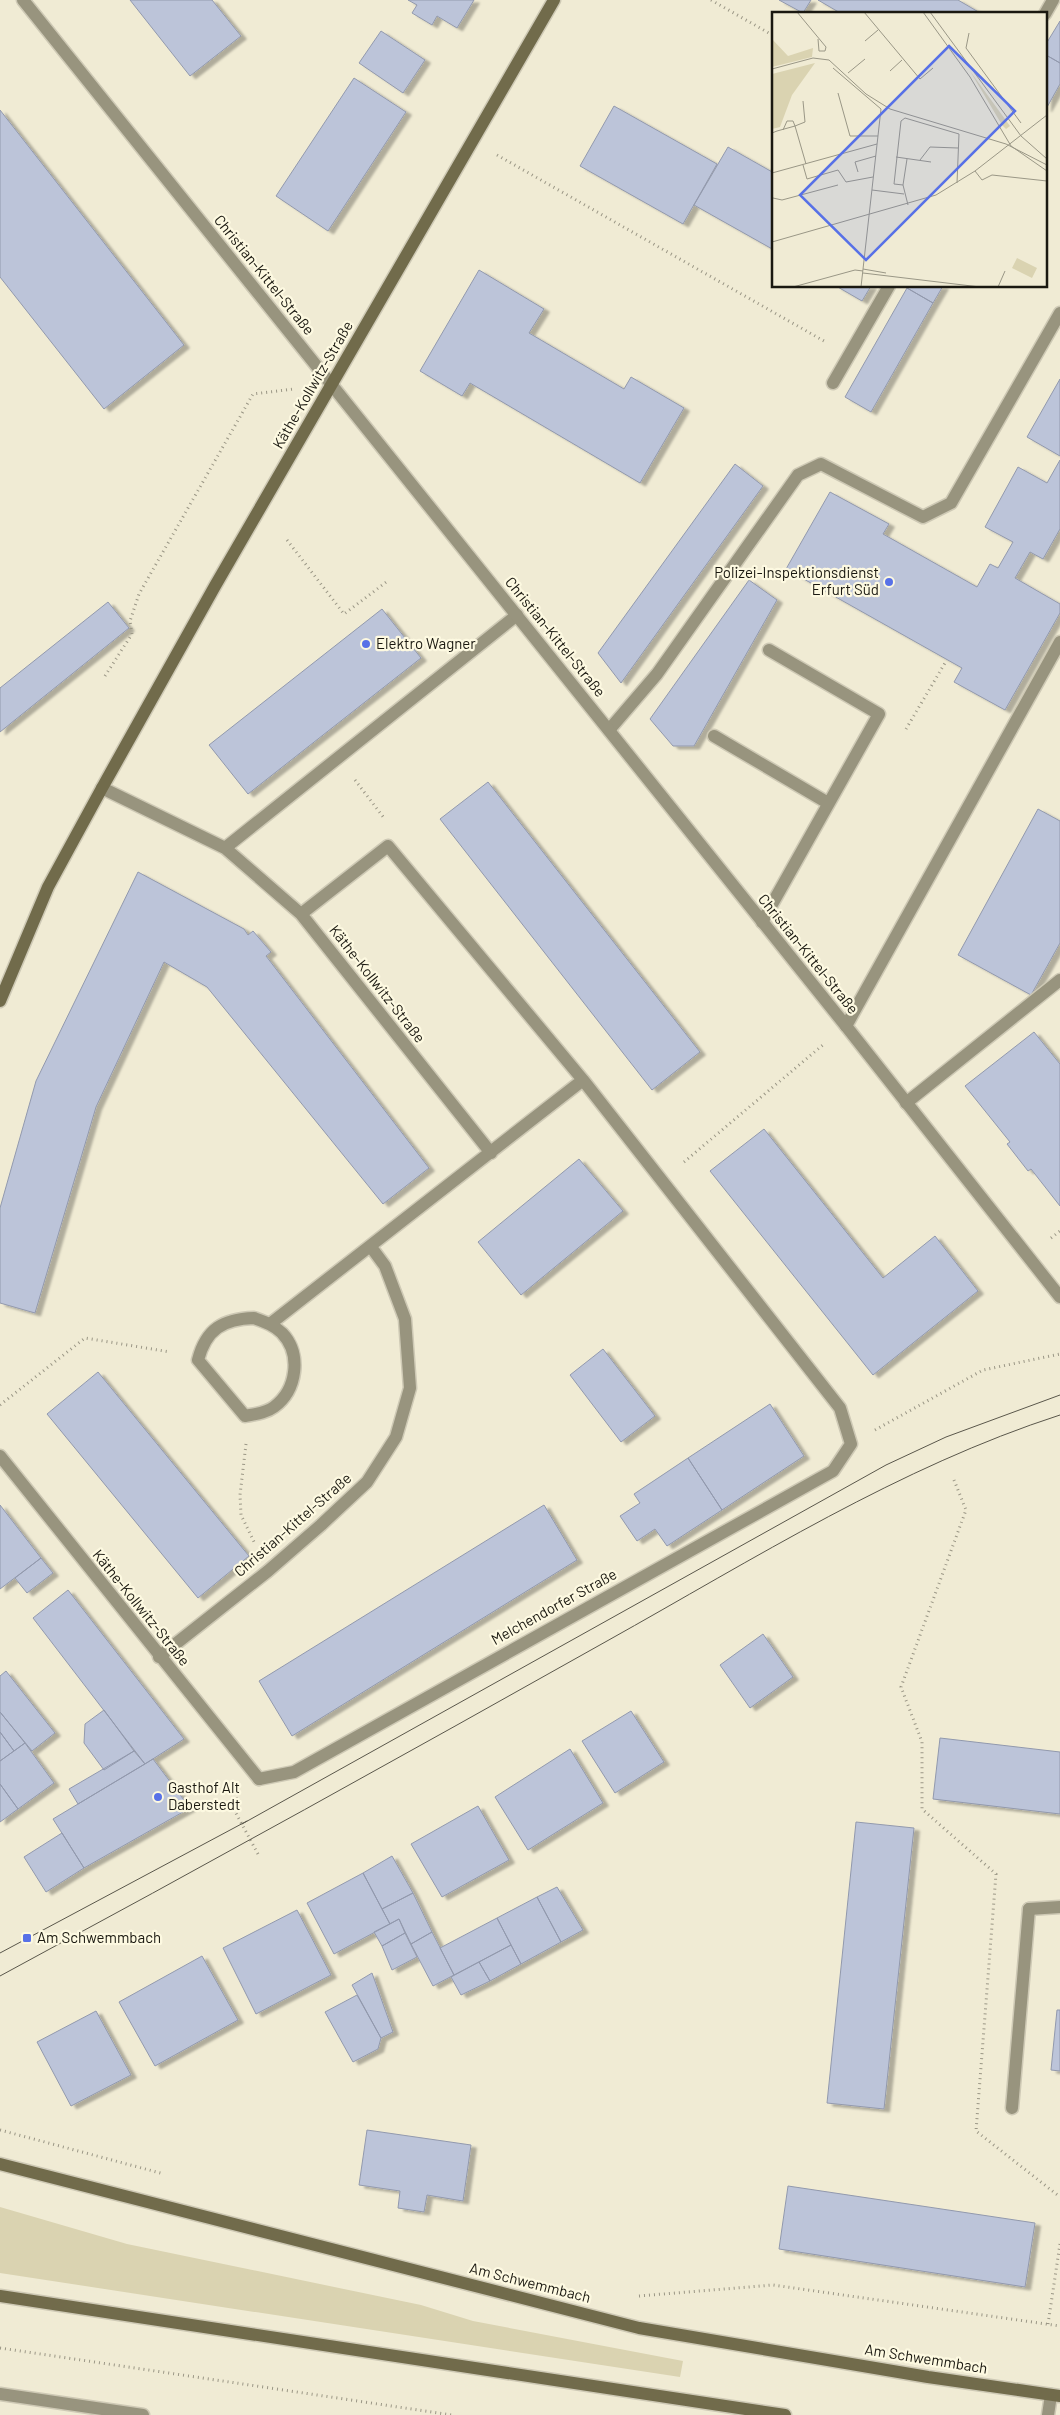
<svg xmlns="http://www.w3.org/2000/svg" width="1060" height="2415" font-family="Barlow,sans-serif">
	<defs>
		<filter id="shadow"><feDropShadow dx="5.5" dy="3" stdDeviation="1" flood-color="#0004"/></filter>
	</defs>
	<rect width="100%" height="100%" fill="#f0ebd4"/>
	<path fill="#dad3b1" d="M0 2207 127 2244 421 2305 473 2321 683 2361 680 2377 0 2273Z"/>
	<path fill="#bcc4d9" stroke="#9299ad" filter="url(#shadow)" d="M130 0H212L241 36 190 76Z
		M408 0H474L457 28 437 16 432 25 412 13 417 5Z
		M779 0H811L803 13Z
		M818 0H958L982 14H842Z
		M1060 21V63L1046 55V44Z
		M381 31 425 60 403 93 359 63Z
		M1046 55 1060 63V84L1046 109Z
		M354 78 406 112 328 231 276 196Z
		M614 106 717 164 683 224 580 166Z
		M0 110 184 345 104 409 0 277Z
		M728 147 774 173V250L694 205Z
		M479 270 544 309 529 333 624 389 631 377 684 408 640 483 470 383 462 396 420 371Z
		M836 286H871L862 301Z
		M908 286H943L933 303 907 288Z
		M907 288 933 303 871 412 845 397Z
		M1060 379V456L1027 437Z
		M1060 460V529L1043 559 1030 552 1015 578 1060 604V613L1005 710 954 682 962 668 786 569 830 492 889 524 883 534 977 587 990 564 998 568 1013 542 985 527 1018 467 1047 483Z
		M735 464 763 486 621 683 598 653Z
		M749 580 777 600 694 746H673L650 719Z
		M108 602 129 628 0 732V688Z
		M382 609 421 658 248 794 209 745Z
		M488 782 700 1052 652 1090 440 819Z
		M1038 809 1060 821V943L1031 995 958 955Z
		M138 872 244 929 248 935 253 931 271 952 266 956 429 1168 383 1204 207 987 164 962 96 1107 35 1313 0 1303V1208L36 1081Z
		M1034 1032 1060 1064V1206L1031 1169 1028 1171 1007 1144 1010 1142 965 1086Z
		M764 1129 883 1278 935 1236 978 1291 873 1375 710 1171Z
		M579 1159 623 1211 521 1295 478 1242Z
		M603 1349 655 1416 621 1442 570 1375Z
		M98 1372 249 1556 198 1598 47 1414Z
		M770 1404 804 1456 722 1510 688 1458Z
		M688 1458 722 1510 667 1546 655 1529 637 1541 620 1516 640 1503 634 1494Z
		M0 1505 41 1558 0 1589Z
		M544 1505 577 1560 292 1736 259 1681Z
		M41 1558 53 1573 27 1593 15 1578Z
		M68 1590 184 1739 145 1764 33 1618Z
		M763 1634 793 1677 750 1708 720 1665Z
		M6 1671 55 1733 32 1751 0 1712V1676Z
		M104 1710 134 1751 104 1770 84 1743 85 1724Z
		M631 1711 664 1762 615 1793 582 1741Z
		M0 1712 25 1743 14 1751 0 1732Z
		M0 1732 14 1751 0 1761Z
		M940 1738 1060 1752V1814L933 1799Z
		M25 1743 54 1783 18 1809 0 1784V1761Z
		M570 1749 603 1803 528 1850 495 1797Z
		M134 1751 145 1764 78 1804 69 1789Z
		M153 1759 190 1808 84 1868 53 1819Z
		M0 1784 18 1809 0 1822Z
		M478 1806 509 1860 442 1897 411 1844Z
		M856 1822 914 1828 884 2109 827 2103Z
		M62 1833 84 1868 46 1892 24 1857Z
		M392 1856 413 1893 382 1909 363 1873Z
		M363 1873 390 1924 334 1954 307 1903Z
		M557 1887 583 1930 561 1942 537 1897Z
		M413 1893 432 1932 411 1944 399 1919 390 1924 382 1909Z
		M537 1897 561 1942 521 1964 497 1918Z
		M297 1910 331 1975 256 2014 223 1948Z
		M497 1918 511 1945 454 1975 440 1948Z
		M399 1919 405 1933 382 1946 374 1932Z
		M432 1932 454 1975 433 1986 411 1944Z
		M405 1933 417 1957 392 1970 382 1946Z
		M511 1945 521 1964 490 1981 479 1962Z
		M202 1956 238 2020 155 2066 119 2002Z
		M479 1962 490 1981 461 1995 451 1977Z
		M372 1973 393 2032 381 2038 352 1985Z
		M357 1995 381 2038 378 2049 353 2062 325 2012Z
		M1057 2010H1060V2071L1051 2070Z
		M96 2011 131 2075 71 2106 37 2042Z
		M367 2130 471 2145 463 2201 427 2195 424 2212 398 2208 400 2191 359 2185Z
		M788 2186 1035 2223 1025 2287 779 2249Z"/>
	<g fill="none" stroke-linecap="round" stroke-linejoin="round">
		<g stroke="#cec9b5" stroke-width="15">
			<path id="lane" d="M1045 14 1053 0
				M833 383 889 286
				M609 730 657 674 798 475 821 464 923 517 951 503 1060 313
				M714 736 828 803
				M102 788 225 848 301 914 491 1153
				M225 848 517 615
				M762 922 879 714 769 650
				M846 1026 1060 642
				M906 1103 1060 980
				M254 1318C265 1322 274 1325 282 1333 302 1354 297 1390 274 1407 266 1413 255 1414 245 1416L198 1360C206 1329 223 1319 254 1318Z
				M270 1324 583 1080
				M159 1657 268 1571 321 1525 367 1482 396 1437 410 1388 405 1319 385 1266 371 1247
				M259 1779 294 1772 833 1471 851 1444 840 1408 583 1080 388 846 301 914
				M1012 2108 1029 1909
				M0 2394 143 2415"/>
		</g>
		<g stroke="#cec9b5" stroke-width="15">
			<path id="street" d="M23 0 846 1026 1060 1297
				M0 1456 259 1779
				M1029 1909 1060 1907
				M1048 2415 1051 2395"/>
		</g>
		<g stroke="#cec9b5" stroke-width="15">
			<path id="secondary" d="M0 1001 48 887 102 788 215 586 554 0
				M0 2164 639 2328 928 2377 1060 2396
				M0 2296 785 2415"/>
		</g>
		<path stroke="#9a9685" stroke-width="3" stroke-dasharray="1 4" stroke-linecap="butt" d="M711 0 774 36
			M497 155 824 341
			M287 540 344 614 389 580
			M105 676 132 634 130 621 139 594 253 394 294 389
			M906 729 945 663
			M355 780 384 818
			M684 1162 824 1044
			M1051 1238 1060 1231
			M0 1405 85 1338 170 1352
			M875 1430 983 1370 1060 1354
			M246 1444 240 1495 241 1515 255 1544
			M954 1480 966 1510 901 1687 922 1742V1809L996 1874 976 2131 1060 2197
			M238 1798 231 1804 258 1854
			M0 2130 164 2174
			M639 2296 773 2285 1060 2326
			M1048 2324 1060 2244
			M0 2348 452 2415"/>
		<use href="#lane" stroke="#98947e" stroke-width="12"/>
		<use href="#street" stroke="#98947e" stroke-width="12"/>
		<use href="#secondary" stroke="#716b4b" stroke-width="12"/>
		<path stroke="#5a574b" stroke-width="1" d="M242 1824 886 1465 946 1437 1060 1395
			M0 1953 247 1821
			M0 1976C204 1866 406 1754 607 1641 754 1559 899 1467 1060 1415"/>
	</g>
	<g fill="#5871e7" stroke="#fdf9e1" stroke-width="2">
		<circle cx="889" cy="582" r="5"/>
		<circle cx="366" cy="644" r="5"/>
		<circle cx="158" cy="1797" r="5"/>
		<rect x="22" y="1933" width="10" height="10" rx="2.5"/>
	</g>
	<g text-anchor="middle" stroke-width="4.5" stroke-linejoin="round" paint-order="stroke">
		<g font-size="15" fill="#1a1810" stroke="#fdf9e1">
			<text transform="translate(264 275) rotate(51)" y="5">Christian-Kittel-Straße</text>
			<text transform="translate(313 385) rotate(-60)" y="5">Käthe-Kollwitz-Straße</text>
			<text transform="translate(555 637) rotate(51)" y="5">Christian-Kittel-Straße</text>
			<text transform="translate(808 954) rotate(51)" y="5">Christian-Kittel-Straße</text>
			<text transform="translate(377 984) rotate(52)" y="5">Käthe-Kollwitz-Straße</text>
			<text transform="translate(293 1525) rotate(-41)" y="5">Christian-Kittel-Straße</text>
			<text transform="translate(554 1607) rotate(-29)" y="5">Melchendorfer Straße</text>
			<text transform="translate(141 1608) rotate(51)" y="5">Käthe-Kollwitz-Straße</text>
			<text transform="translate(530 2283) rotate(14)" y="5">Am Schwemmbach</text>
			<text transform="translate(926 2359) rotate(9)" y="5">Am Schwemmbach</text>
		</g>
		<g font-size="15" fill="#1a1810" stroke="#fdf9e1" text-anchor="start">
			<text x="879" y="578" text-anchor="end">Polizei-Inspektionsdienst<tspan x="879" dy="17">Erfurt Süd</tspan></text>
			<text x="376" y="649">Elektro Wagner</text>
			<text x="168" y="1793">Gasthof Alt<tspan x="168" dy="17">Daberstedt</tspan></text>
			<text x="37" y="1943">Am Schwemmbach</text>
		</g>
	</g>
	<g transform="translate(772 12)">
		<rect width="275" height="275" fill="#f0ebd4"/>
		<path d="M0 27 16 44 41 36 40 45 0 55ZM43 51 20 83 8 115 0 117V62ZM198 59 238 114 234 117 230 113ZM245 246 265 256 260 266 240 256Z" fill="#dad3b1"/>
		<path fill="none" stroke="#9a9786" stroke-width="1" d="M25 0 54 35 53 39H47L46 27M92 0 148 67 161 56M151 0 198 65 239 134 275 159M158 0 249 124 275 147M197 21 194 36 249 111M93 29 106 18M61 56 109 97 89 275M0 57 41 46 57 48 94 82 118 97 234 132 275 153M118 59 130 48M76 61 93 47M66 81 78 124H106M31 89 33 110 23 114 34 152M0 121 5 119 23 114 21 109H15L11 118M124 145 159 150M135 147 131 173 136 193M148 148 158 135 186 136M31 153 35 167 66 158 74 170 101 165M203 159 210 168 220 163 275 169M86 160 83 150 104 144M0 161 105 132M131 173 122 172 129 109 133 106 187 122 185 171M100 178 132 182M1 186 10 188 66 173M0 230 164 183 203 159 275 103M91 257 114 261M91 261 208 275M21 275 83 258 91 259M226 275 233 259"/>
		<path fill="#5871e7" fill-opacity="0.15" stroke="#5871e7" stroke-width="2.5" d="M177 34 243 99 94 248 28 183Z"/>
		<rect width="275" height="275" fill="none" stroke="#1a1810" stroke-width="2.5"/>
	</g>
</svg>
